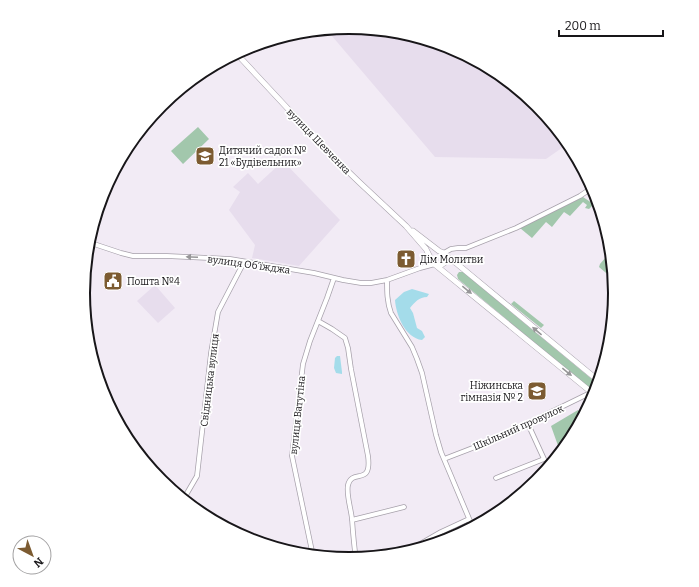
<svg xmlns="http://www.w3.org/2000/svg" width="699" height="587" font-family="Bitter,serif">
	<rect width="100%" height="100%" fill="#f2ebf5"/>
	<path fill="#e7dded" d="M350 27 402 32 452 47 498 72 538 105 569 143 546 159 435 157 326 29Z
		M283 161 340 220 299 266 252 258 255 245 229 210 240 192 233 187 248 173 258 184Z
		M112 175 117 181 106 191 108 194 104 197 105 199 99 206 103 191Z
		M155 285 175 308 158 323 137 301Z"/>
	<path fill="#a2c7ac" d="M198 127 209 139 183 164 171 151Z
		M583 197 592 203V206L589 209 585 208 587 205 583 202 570 216 564 212 552 227 546 222 532 238 520 228Z
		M612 250 615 279 612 278 599 267 600 264Z
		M459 272H463L599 385 596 394 458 279 457 275Z
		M514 301 544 325 541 328 511 304Z
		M578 410 585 416 571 442 561 454 551 426Z"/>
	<path fill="#a4dcea" d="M412 289 429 294 427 297C419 297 415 302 410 308L413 313 417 328 422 331 425 337 422 340C405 338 396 315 395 300L404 292Z
		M337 356H340L342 372V374L336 373 334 368 335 358Z"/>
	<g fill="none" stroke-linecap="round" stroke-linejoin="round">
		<g stroke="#a7a1ab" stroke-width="5.5">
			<path id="minor" d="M88 242 121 253 133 256H167L230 259 314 273 343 280 361 283H371L387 280 420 268 435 264
				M444 253 451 249 458 248H466L516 228 580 196 593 187
				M387 280C387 292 387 302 391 313L412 347 417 359 422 373 436 435 441 452 473 528
				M318 321 332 329 345 338 348 348 351 369 368 456C372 487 352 468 348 485 346 494 351 509 352 519 353 533 354 546 356 559
				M444 459 514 432 545 415 592 392
				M496 478 544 459 528 424
				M183 500 197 476 211 353 218 312 244 262
				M352 520 404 507
				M313 556 292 456 303 364 310 341 327 298 334 278
				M379 557 403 552 415 547 441 532 469 519"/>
		</g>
		<g stroke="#a7a1ab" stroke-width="6">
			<path id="major" d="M236 53 331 155 359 182 406 226 426 249 433 263 596 396
				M413 231 439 251 444 253 446 256 456 263 600 382
				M437 265C443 266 447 262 446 256"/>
		</g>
		<use href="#minor" stroke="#fff" stroke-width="4"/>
		<use href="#major" stroke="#fff" stroke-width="5"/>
	</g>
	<defs><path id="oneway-solid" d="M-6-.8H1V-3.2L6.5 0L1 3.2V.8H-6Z"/></defs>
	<g fill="#979698">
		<use href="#oneway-solid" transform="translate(192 257) rotate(-178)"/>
		<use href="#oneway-solid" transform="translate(467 290) rotate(39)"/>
		<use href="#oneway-solid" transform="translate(537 331) rotate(-140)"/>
		<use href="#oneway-solid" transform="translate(567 372) rotate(39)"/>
	</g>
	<defs>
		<g id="school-square" transform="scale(1)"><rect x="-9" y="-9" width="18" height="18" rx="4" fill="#7c5b31" stroke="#fff"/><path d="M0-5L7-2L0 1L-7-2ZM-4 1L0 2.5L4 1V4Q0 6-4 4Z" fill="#fff"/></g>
		<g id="church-square" transform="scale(1)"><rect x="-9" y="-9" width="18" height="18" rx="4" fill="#7c5b31" stroke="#fff"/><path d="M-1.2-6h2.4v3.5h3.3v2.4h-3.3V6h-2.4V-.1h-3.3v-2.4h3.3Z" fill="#fff"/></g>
		<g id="civic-square" transform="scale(1)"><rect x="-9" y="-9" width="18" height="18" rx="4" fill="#7c5b31" stroke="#fff"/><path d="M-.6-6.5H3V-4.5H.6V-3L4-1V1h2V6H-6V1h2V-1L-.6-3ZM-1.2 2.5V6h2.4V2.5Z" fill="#fff"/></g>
	</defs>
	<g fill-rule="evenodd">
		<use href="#school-square" x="205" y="156"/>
		<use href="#church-square" x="406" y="259"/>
		<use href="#civic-square" x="113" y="281"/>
		<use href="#school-square" x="537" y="391"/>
	</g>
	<g text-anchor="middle" stroke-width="3.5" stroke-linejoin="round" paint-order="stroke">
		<g font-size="10" fill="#181619" stroke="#fff">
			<text transform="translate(319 141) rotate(46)" y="4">вулиця Шевченка</text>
			<text transform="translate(249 264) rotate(8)" y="4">вулиця Обʼїжджа</text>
			<text transform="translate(209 380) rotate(-83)" y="4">Свідницька вулиця</text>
			<text transform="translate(297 415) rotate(-84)" y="4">вулиця Ватутіна</text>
			<text transform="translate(518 427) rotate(-24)" y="4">Шкільний провулок</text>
		</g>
		<g font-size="10" fill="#181619" stroke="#fff" text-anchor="start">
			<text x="219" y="154">Дитячий садок №<tspan x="219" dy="12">21 «Будівельник»</tspan></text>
			<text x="420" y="263">Дім Молитви</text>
			<text x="127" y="285">Пошта №4</text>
			<text x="523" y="389" text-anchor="end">Ніжинська<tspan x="523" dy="12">гімназія № 2</tspan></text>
		</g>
	</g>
	<path d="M0 0H699V587H0ZM90 293a259 259 0 1 1 518 0a259 259 0 1 1-518 0Z" fill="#fff" fill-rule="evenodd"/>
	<path fill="none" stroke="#181619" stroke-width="2" d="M90 293a259 259 0 1 1 518 0a259 259 0 1 1-518 0Z"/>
	<g transform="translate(32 555) rotate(139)"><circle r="19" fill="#ffffff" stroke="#a3a2a3"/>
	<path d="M0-3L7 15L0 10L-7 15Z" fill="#7c5b31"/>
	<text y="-6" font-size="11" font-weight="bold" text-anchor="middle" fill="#181619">N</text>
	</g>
	<path d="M559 30v6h104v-6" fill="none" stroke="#181619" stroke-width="2"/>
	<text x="565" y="30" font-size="12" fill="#181619" stroke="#ffffff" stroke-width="3" paint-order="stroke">200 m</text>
</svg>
